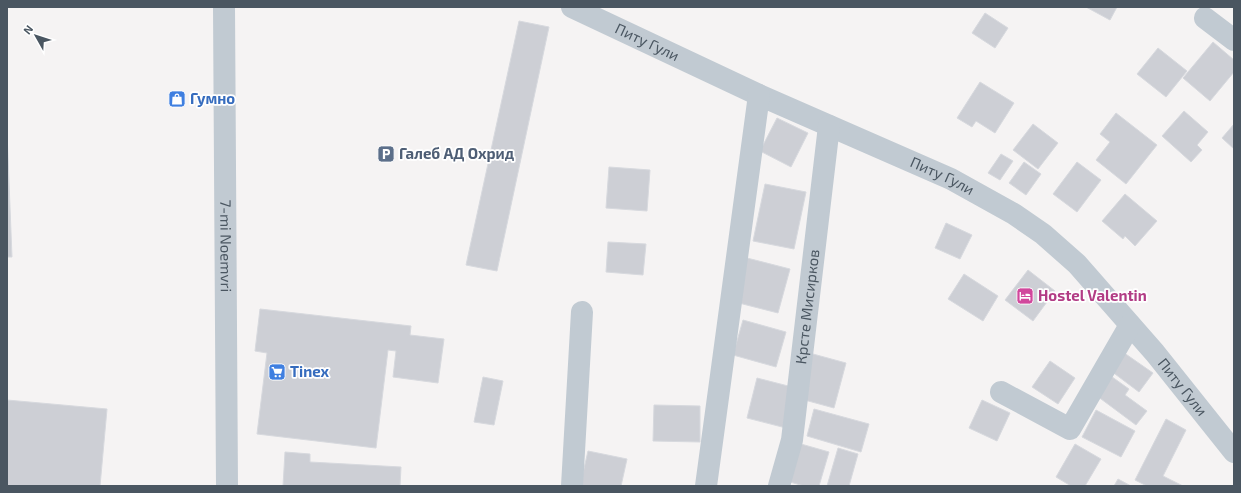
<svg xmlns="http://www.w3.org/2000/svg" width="1241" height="493" font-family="'Exo 2',sans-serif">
	<rect width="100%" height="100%" fill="#f5f3f3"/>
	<path fill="#cdcfd5" stroke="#d7d9de" d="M1086 7H1117L1110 20Z
		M985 13 1008 28 995 48 972 33Z
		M519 21 549 27 497 271 466 265Z
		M1213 42 1234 60V72L1210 101 1183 78Z
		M1158 48 1187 71 1166 97 1137 74Z
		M980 82 1014 103 995 133 976 121 972 127 957 118Z
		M1184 111 1208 132 1197 145 1202 150 1191 162 1162 136Z
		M1116 113 1157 145 1126 184 1096 160 1110 142 1100 134Z
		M777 118 808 133 791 167 760 151Z
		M1033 124 1058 143 1038 169 1013 150Z
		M1234 124V149L1222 138Z
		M7 132 12 257H7Z
		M1001 154 1013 161 1000 180 988 173Z
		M1024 162 1041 174 1026 195 1009 183Z
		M1077 162 1101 180 1077 212 1053 194Z
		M609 167 650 170 647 211 606 208Z
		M765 184 806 192 794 249 753 241Z
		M1125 194 1157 221 1135 246 1125 236 1123 239 1102 221Z
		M946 223 972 235 960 259 935 248Z
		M608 242 646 244 643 275 606 272Z
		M747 258 790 269 778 313 735 302Z
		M1028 270 1055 291 1033 321 1005 300Z
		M964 274 998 296 983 321 948 299Z
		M260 309 411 326 410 335 444 339 438 383 393 377 396 351 388 350 376 448 257 434 267 353 255 351Z
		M743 320 786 332 776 367 733 355Z
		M1120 350 1153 373 1139 392 1107 368Z
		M813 354 846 363 834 408 801 399Z
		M1050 361 1075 378 1058 404 1032 387Z
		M1108 374 1129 389 1125 395 1147 411 1136 425 1093 393Z
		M483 377 503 381 494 425 474 422Z
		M757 378 796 388 786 428 747 418Z
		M7 400 107 409 100 486H7Z
		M982 400 1010 413 997 441 969 428Z
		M654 405 700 406V442L653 441Z
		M814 409 869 424 861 452 807 436Z
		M1096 410 1135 431 1121 457 1082 437Z
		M1166 419 1186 430 1163 476 1183 486H1147L1135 480Z
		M801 444 829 452 819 486H804L790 482Z
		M1075 444 1101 459 1085 486H1071L1056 477Z
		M838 448 858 454 849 486H827Z
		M588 451 627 459 621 486H580Z
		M285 452 310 454V462L401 467 400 486H283Z
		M1118 479 1131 486H1114Z"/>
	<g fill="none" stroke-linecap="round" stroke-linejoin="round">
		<g stroke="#c1cad2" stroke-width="22">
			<path id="s1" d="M224 7 227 486"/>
			<path id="s2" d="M572 7 759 95 951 179 1014 214 1043 234 1077 264 1155 353 1234 452"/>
			<path d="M1205 18 1234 40"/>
			<path d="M1001 392 1070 429 1130 325"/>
			<path d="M572 486 582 312"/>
			<path d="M706 486 759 95"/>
			<path id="s3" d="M779 486 792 440 829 126"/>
		</g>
	</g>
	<defs>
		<g id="shop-square" transform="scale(0.9)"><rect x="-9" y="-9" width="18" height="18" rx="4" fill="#3f7fe0" stroke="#fff"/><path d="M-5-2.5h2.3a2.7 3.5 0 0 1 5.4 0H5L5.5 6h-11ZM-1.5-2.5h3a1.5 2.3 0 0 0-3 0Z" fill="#fff"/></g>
		<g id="parking-square" transform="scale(0.9)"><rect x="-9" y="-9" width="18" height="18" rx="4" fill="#5c6f8a" stroke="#fff"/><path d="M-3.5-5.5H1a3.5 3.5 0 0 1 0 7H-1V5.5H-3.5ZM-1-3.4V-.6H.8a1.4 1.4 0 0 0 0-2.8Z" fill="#fff"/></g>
		<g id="hotel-square" transform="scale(0.9)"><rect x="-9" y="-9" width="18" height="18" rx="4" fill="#d1479c" stroke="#fff"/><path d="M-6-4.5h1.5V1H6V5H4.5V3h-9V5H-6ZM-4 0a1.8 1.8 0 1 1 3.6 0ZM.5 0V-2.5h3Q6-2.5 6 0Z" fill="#fff"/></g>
		<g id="supermarket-square" transform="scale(0.9)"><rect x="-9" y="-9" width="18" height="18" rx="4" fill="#3f7fe0" stroke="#fff"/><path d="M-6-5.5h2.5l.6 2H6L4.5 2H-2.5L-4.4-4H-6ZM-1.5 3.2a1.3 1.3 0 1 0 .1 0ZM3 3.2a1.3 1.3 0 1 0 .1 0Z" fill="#fff"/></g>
	</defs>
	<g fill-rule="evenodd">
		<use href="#shop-square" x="177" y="99"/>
		<use href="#parking-square" x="386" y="154"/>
		<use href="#hotel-square" x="1025" y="296"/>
		<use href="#supermarket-square" x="277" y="372"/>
	</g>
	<g text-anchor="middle" stroke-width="3.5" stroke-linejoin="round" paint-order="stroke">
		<g font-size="15" fill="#4a5661" stroke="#fff">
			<text dy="5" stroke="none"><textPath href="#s2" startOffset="83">Питу Гули</textPath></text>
			<text dy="5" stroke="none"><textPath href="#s2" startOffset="407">Питу Гули</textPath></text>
			<text dy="5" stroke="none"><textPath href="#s1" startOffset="239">7-mi Noemvri</textPath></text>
			<text dy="5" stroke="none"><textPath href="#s3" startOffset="182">Крсте Мисирков</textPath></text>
			<text dy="5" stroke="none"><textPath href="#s2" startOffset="731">Питу Гули</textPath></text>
		</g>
		<g font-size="15" font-weight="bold" fill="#366cbe" stroke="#fff" text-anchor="start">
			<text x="190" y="104">Гумно</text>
			<text x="290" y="377">Tinex</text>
		</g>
		<g font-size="15" font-weight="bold" fill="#4e5e75" stroke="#fff" text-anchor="start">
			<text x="399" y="159">Галеб АД Охрид</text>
		</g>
		<g font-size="15" font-weight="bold" fill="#b23c85" stroke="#fff" text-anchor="start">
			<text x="1038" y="301">Hostel Valentin</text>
		</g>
	</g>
	<rect width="1241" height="493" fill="none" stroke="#4a5661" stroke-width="16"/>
	<g transform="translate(36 36) rotate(309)" stroke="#ffffff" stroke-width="3" paint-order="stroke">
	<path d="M0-3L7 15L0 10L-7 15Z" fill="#4a5661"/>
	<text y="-6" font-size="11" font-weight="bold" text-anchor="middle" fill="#4a5661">N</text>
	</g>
</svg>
